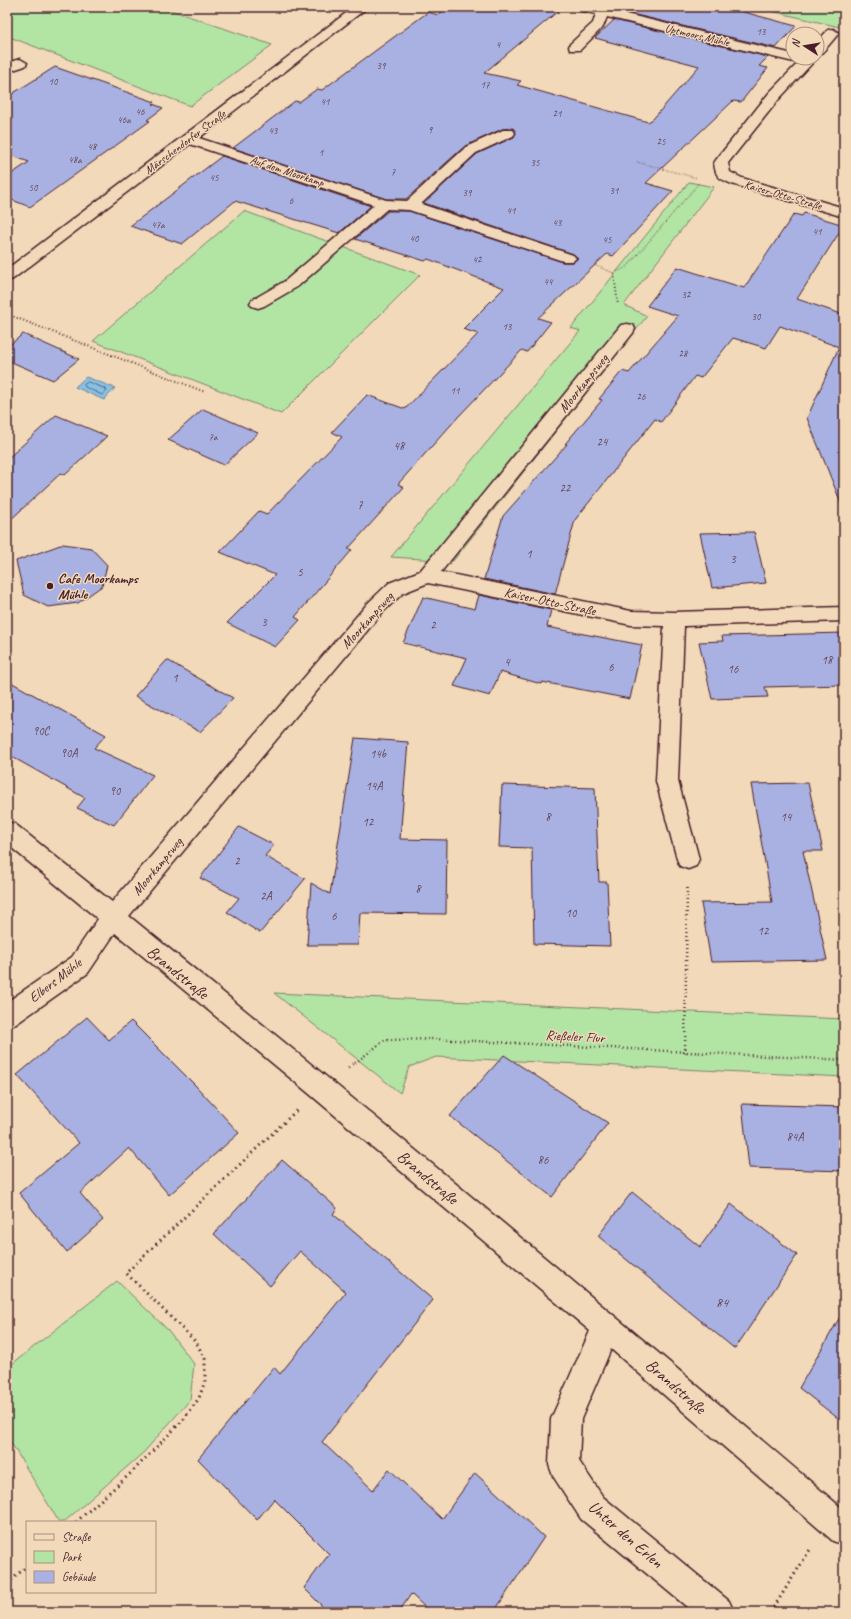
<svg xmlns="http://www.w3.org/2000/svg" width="851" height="1619" font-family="Caveat,sans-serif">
	<rect width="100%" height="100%" fill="#f1d9b9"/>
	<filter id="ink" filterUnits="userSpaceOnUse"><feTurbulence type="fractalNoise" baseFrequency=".025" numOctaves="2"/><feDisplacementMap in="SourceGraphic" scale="8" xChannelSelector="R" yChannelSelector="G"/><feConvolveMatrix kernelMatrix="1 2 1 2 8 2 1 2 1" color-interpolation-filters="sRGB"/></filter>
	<g filter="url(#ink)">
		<path fill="#b2e4a4" stroke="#7e8268" d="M7 7H162L272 45 190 106 7 36Z
			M754 7H844V28Z
			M689 182 714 187 624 305 647 316 453 561 391 557 580 331 571 328Z
			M244 211 420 275 281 414 93 341Z
			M274 993 844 1019V1077L436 1057 409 1067 400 1093Z
			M117 1281 168 1330 194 1364 190 1400 144 1452 64 1522H59L7 1436V1368Z"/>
		<path fill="#86c2e5" stroke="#6e819b" d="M86 377 115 388 104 400 75 387Z"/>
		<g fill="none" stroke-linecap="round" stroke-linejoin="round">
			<path stroke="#626075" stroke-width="1" d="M88 382 106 389 107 391 102 395 85 387 84 385Z"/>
		</g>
		<path fill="#a8b1e1" stroke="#4a1f2b" d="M448 7H563L484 73 521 81 517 85 648 122 653 119 699 66 595 38 614 20 768 57 759 66 768 68 741 102 733 101 646 183 673 191 613 256 607 254 538 318 551 322 527 352 522 350 458 417 398 484 404 487 348 549 352 550 295 617 300 620 275 647 227 623 275 575 220 552 259 511 267 514 342 437 332 432 367 395 405 409 478 334 463 329 504 288 428 259 425 261 355 239 388 211H409L563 262H573L578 258 573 254 424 203 477 154 514 137 516 132 513 128 502 129 465 146 406 199H386L233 148 295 101 299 102 317 89 322 90 428 12 438 15Z
			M628 7H725L796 26 776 48 623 12Z
			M55 67 155 102 153 104 163 108 147 120 150 121 30 207 7 198V177L29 162 7 154V97Z
			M222 156 371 206 339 233 235 201 182 244 130 226Z
			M804 213 844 225 797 299 844 315V507L843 508 807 418 839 347 780 326 766 348 733 338 701 378 695 376 661 422 655 419 575 520 555 594 484 579 503 516 567 444H565L602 400 599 399 622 371 629 373 678 316 647 306 677 267 744 288 794 214 802 216Z
			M23 334 79 359 53 380 7 360V347Z
			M203 409 258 433 224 465 168 440Z
			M56 415 107 436 65 475 61 473 7 523V459Z
			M754 532 766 583 712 588 700 533Z
			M63 544 91 548 107 565 102 586 78 603 48 607 24 595 16 561Z
			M479 595 551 610 547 627 642 645 630 699 542 682 541 684 500 672 490 696 454 686 467 658 403 643 423 597 475 609Z
			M844 633V685L765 687 768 697 712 699 699 642 723 641 722 636Z
			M167 660 233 698 200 732 135 696Z
			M7 680 106 735 94 748 153 775 114 825 77 808 85 798 7 754Z
			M355 738 408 742 400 839 447 840 446 914 360 913 358 945H307L311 883 330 894Z
			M808 783 823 851H803L827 960 711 962 701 903 772 902 751 784Z
			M502 785 595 788 599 882H607L610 946 534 944 532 848 499 847Z
			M239 827 274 845 265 856 305 879 260 933 227 912 239 898 200 878Z
			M87 1017 109 1040 131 1021 195 1085 239 1133 169 1195 129 1148 80 1193 103 1220 67 1252 19 1193 79 1143 17 1075Z
			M504 1055 608 1123 552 1197 450 1116Z
			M742 1104 844 1107V1171L749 1168Z
			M282 1160 337 1208 333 1214 433 1300 322 1442 373 1490 389 1469 442 1519 475 1473 544 1537 494 1612H430L411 1594 399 1612H328L304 1588 329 1554 274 1499 257 1520 198 1459 274 1367 280 1374 346 1292 300 1251 270 1286 214 1234Z
			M632 1192 700 1247 731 1204 797 1255 735 1349 598 1236Z
			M844 1310V1423L799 1388Z"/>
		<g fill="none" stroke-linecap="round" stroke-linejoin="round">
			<g stroke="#4a1f2b" stroke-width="3">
				<path id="minor" d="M354 7H368L199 138 386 200 407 201 466 147 503 130H513L515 133 513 136 476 153 421 204 573 255 576 258 573 261H563L409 210 387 209 297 287 264 306 258 308 252 306 250 303 252 300 285 281 374 205 190 144 13 279 7 281V269Z
					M575 7H610L609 10 793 54V58H817L779 99 728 163 730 172 742 178 844 208V217L732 184C719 178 716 178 714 163L716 160 769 93 798 63 607 17 603 27 580 50H570L569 47 570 44 593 23 596 14 577 10Z
					M833 29 839 33 822 53 817 54V42L828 30Z
					M20 59 27 63 25 66 7 72V63Z
					M627 324 633 325 635 329 633 333 441 572 631 611 674 612 844 607V621L684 626 678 781 699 859 696 866 688 869 680 866 677 859 656 781 664 626 631 625 428 583 403 593 382 613 129 916C370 1111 608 1309 844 1510V1545L833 1541 611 1349 581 1419 579 1461 603 1497 729 1601 734 1612H693L581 1519 553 1476 549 1465 551 1419 590 1331 312 1096 115 933 88 973 16 1024 7 1027V1002L72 957 98 919 7 844V822L15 824 112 902 368 603 389 583 420 571 621 325Z"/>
			</g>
			<path stroke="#4a1f2b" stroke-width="1.5" stroke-dasharray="0.5 2" stroke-linecap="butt" d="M637 162 697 178
				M594 265 614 273
				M614 275V273L627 267 699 183"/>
			<path stroke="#4a1f2b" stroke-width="2" stroke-dasharray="1 2.5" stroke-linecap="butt" d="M614 274 618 305
				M7 314 205 392"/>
			<path stroke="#4a1f2b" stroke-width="2.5" stroke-dasharray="1 3" stroke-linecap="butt" d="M685 1053 687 887
				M355 1063 385 1040 435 1039 844 1060"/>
			<path stroke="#4a1f2b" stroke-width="3" stroke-dasharray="1.5 4" stroke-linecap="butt" d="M348 1068 356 1062
				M76 1522 131 1473 184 1419 199 1398 205 1381V1359L196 1342 126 1273 297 1110
				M7 1584 27 1566
				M771 1612 811 1548"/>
			<use href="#minor" fill="#f1d9b9" fill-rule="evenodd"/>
		</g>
	</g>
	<circle fill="#4a1f2b" stroke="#f1d9b9" stroke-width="1.5" cx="50" cy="586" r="4"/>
	<g text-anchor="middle" stroke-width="3" stroke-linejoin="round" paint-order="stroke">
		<g font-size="10" fill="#624458">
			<text x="761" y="35">13</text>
			<text x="498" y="48">4</text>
			<text x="381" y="69">39</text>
			<text x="53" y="85">10</text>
			<text x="485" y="88">17</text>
			<text x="325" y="105">41</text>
			<text x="140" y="115">46</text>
			<text x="557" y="117">21</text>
			<text x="124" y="123">46a</text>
			<text x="430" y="133">9</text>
			<text x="273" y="134">43</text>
			<text x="661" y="145">25</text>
			<text x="92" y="150">48</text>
			<text x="321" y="156">1</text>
			<text x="75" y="163">48a</text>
			<text x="535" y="166">35</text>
			<text x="393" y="175">7</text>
			<text x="214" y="181">45</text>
			<text x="33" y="191">50</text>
			<text x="614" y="194">31</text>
			<text x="467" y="196">39</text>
			<text x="291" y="204">6</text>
			<text x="511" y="214">41</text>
			<text x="557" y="226">43</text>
			<text x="158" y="228">47a</text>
			<text x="817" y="235">41</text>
			<text x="414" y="242">40</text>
			<text x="607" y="243">45</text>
			<text x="477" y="263">42</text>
			<text x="548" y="285">44</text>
			<text x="686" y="298">32</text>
			<text x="756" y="320">30</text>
			<text x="507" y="330">13</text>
			<text x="683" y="357">28</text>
			<text x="455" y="394">11</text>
			<text x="641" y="400">26</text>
			<text x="213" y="440">7a</text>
		</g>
		<g font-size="12" fill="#4a1f2b" stroke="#f1d9b9">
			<text transform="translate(697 35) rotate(13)" y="4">Uptmoors Mühle</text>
			<text transform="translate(185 142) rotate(-37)" y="4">Märschendorfer Straße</text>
			<text transform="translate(287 171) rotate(18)" y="4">Auf dem Moorkamp</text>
			<text transform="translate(783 195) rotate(16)" y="4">Kaiser-Otto-Straße</text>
		</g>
		<g font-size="12" fill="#624458">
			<text x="602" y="446">24</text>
			<text x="399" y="450">48</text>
			<text x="565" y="492">22</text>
			<text x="360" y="509">7</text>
			<text x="529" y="558">1</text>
			<text x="733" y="563">3</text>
			<text x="300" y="576">5</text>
			<text x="264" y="626">3</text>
			<text x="433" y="629">2</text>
			<text x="827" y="664">18</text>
			<text x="507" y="666">4</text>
			<text x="611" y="671">6</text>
			<text x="733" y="673">16</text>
			<text x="175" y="682">1</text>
			<text x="41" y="735">90C</text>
			<text x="69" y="757">90A</text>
			<text x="378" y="758">14b</text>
			<text x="374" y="790">14A</text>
			<text x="115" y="795">90</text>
			<text x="548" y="821">8</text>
			<text x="786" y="821">14</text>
			<text x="368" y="826">12</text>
			<text x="237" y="865">2</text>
			<text x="418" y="893">8</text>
			<text x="266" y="900">2A</text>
			<text x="571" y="917">10</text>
			<text x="334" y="920">6</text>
			<text x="763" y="935">12</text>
			<text x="795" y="1141">84A</text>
			<text x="543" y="1164">86</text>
		</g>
		<g font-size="14" fill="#4a1f2b" stroke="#f1d9b9">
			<text transform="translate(583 383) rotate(-51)" y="5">Moorkampsweg</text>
			<text transform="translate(550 601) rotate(12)" y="5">Kaiser-Otto-Straße</text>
			<text transform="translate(367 620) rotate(-48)" y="5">Moorkampsweg</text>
			<text transform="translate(157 866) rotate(-50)" y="5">Moorkampsweg</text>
			<text transform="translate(55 980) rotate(-38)" y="5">Elbers Mühle</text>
			<text transform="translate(575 1036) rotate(3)" y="5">Rießeler Flur</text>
		</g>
		<g font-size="14" font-weight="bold" fill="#4a1f2b" stroke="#f1d9b9" text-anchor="start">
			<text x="58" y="583">Cafe Moorkamps<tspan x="58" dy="16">Mühle</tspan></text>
		</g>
		<g font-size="14" fill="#624458">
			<text x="722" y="1307">84</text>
		</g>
		<g font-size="17" fill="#4a1f2b" stroke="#f1d9b9">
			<text transform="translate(178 972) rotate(39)" y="6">Brandstraße</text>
			<text transform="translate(428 1177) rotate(40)" y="6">Brandstraße</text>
			<text transform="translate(676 1386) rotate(41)" y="6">Brandstraße</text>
			<text transform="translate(626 1534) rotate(41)" y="6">Unter den Erlen</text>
		</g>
	</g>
	<rect width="851" height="1619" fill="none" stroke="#f1d9b9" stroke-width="24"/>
	<rect x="12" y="12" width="827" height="1595" fill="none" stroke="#4a1f2b" stroke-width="1.5" filter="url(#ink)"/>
	<rect x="26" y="1521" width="130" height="72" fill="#f1d9b9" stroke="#ae8f80"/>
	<rect x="34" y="1534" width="20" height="6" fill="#f1d9b9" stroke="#ae8f80"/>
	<text x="62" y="1541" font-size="12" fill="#4a1f2b">Straße</text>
	<rect x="34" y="1551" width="20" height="12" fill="#b2e4a4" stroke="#ae8f80"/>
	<text x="62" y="1561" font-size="12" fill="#4a1f2b">Park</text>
	<rect x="34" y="1571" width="20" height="12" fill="#a8b1e1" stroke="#ae8f80"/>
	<text x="62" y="1581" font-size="12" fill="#4a1f2b">Gebäude</text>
	<g transform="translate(805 46) rotate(282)"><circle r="19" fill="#f1d9b9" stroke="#ae8f80"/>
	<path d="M0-3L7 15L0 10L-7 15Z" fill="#4a1f2b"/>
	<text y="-6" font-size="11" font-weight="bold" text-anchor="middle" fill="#4a1f2b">N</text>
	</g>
</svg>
